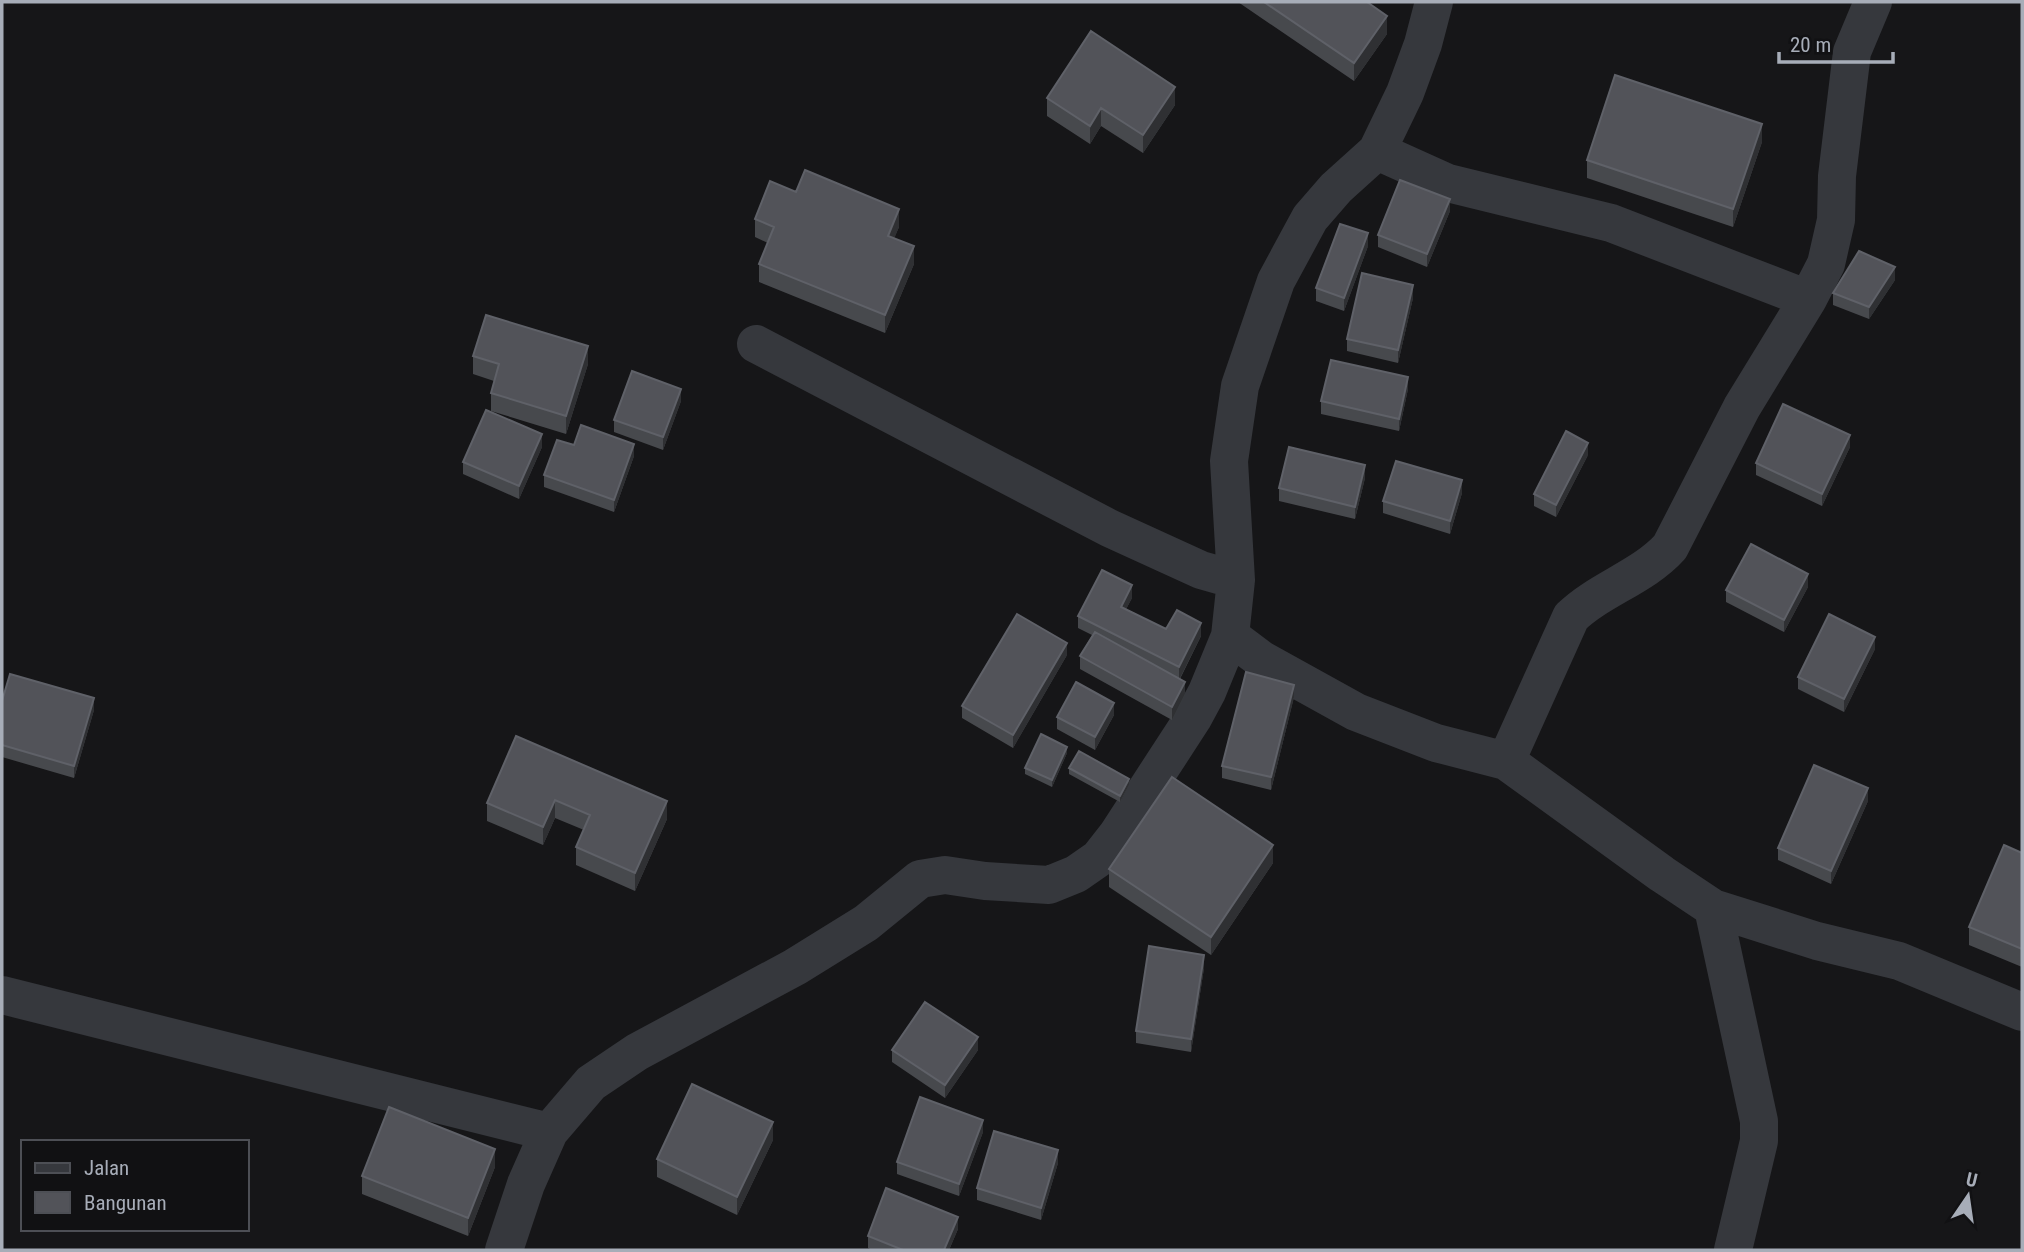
<svg xmlns="http://www.w3.org/2000/svg" width="2024" height="1252" font-family="'Roboto Condensed',sans-serif">
	<rect width="100%" height="100%" fill="#161618"/>
	<g fill="none" stroke-linecap="round" stroke-linejoin="round">
		<path stroke="#36383d" stroke-width="38" d="M1377 151 1448 183 1611 223 1808 299
			M756 344 1109 528 1201 570 1236 580
			M1230 636 1262 660 1356 712 1436 743 1506 761 1662 874 1713 908 1817 941 1899 961 2022 1012
			M1506 761 1571 617C1600 589 1643 577 1670 547L1742 407 1808 299 1826 264 1836 220 1837 176 1852 52 1873 2
			M1713 908 1759 1121V1141L1733 1250
			M2 995 549 1132
			M504 1250 526 1184 549 1132 591 1083 637 1052 795 967 866 923 920 879 945 875 985 881 1049 885 1076 874 1099 858 1117 835 1193 718 1207 692 1230 636 1236 580 1229 461 1240 386 1276 281 1310 218 1336 188 1377 151 1405 93 1423 44 1434 2"/>
	</g>
	<path fill="#47494d" d="M1238 2H1367L1387 34 1354 81Z
		M1047 98 1175 105 1143 153 1101 126 1090 144 1047 116Z
		M1762 142 1733 227 1587 178V160Z
		M796 192 899 227 894 238 914 264 885 333 759 282V264L768 243 755 237V219Z
		M1450 211 1427 267 1378 247V235Z
		M1368 246 1344 311 1316 301V288Z
		M1895 280 1869 319 1833 305V293Z
		M1413 298 1398 363 1347 351V339Z
		M473 356 588 364 566 434 491 411V393L494 381 473 374Z
		M1408 389 1399 431 1321 414V401Z
		M681 401 663 450 614 432V420Z
		M542 447 519 499 463 474V462Z
		M1850 447 1822 506 1756 475V463Z
		M1588 455 1556 517 1534 506V494Z
		M634 456 614 512 544 487V475Z
		M1365 478 1355 519 1279 501V488Z
		M1462 493 1450 534 1383 513V501Z
		M1808 587 1784 632 1726 602V590Z
		M1132 598 1126 609 1166 629 1201 636 1180 679 1185 694 1172 720 1080 669V656L1092 635 1078 628V616Z
		M1875 649 1844 712 1798 689V677Z
		M1067 655 1013 748 962 718V706Z
		M1294 697 1271 790 1222 778V766Z
		M2 701 94 710 74 778 2 757Z
		M1114 715 1095 750 1057 729V717Z
		M516 736 667 819 635 891 576 865V847L584 830 555 818 543 845 487 821V803Z
		M1067 753 1052 787 1025 774V768Z
		M1069 768 1129 785 1120 802 1069 774Z
		M1868 801 1831 884 1778 860V848Z
		M2022 853V967L1969 945V927Z
		M1273 863 1211 955 1109 887V869Z
		M1204 968 1191 1052 1136 1043V1031Z
		M892 1050H978L945 1098 892 1062Z
		M983 1132 959 1196 897 1174V1162Z
		M773 1140 737 1215 657 1177V1159Z
		M1058 1163 1041 1220 977 1200V1188Z
		M495 1167 468 1236 362 1194V1176Z
		M958 1229 949 1250H872L868 1248V1236Z"/>
	<path fill="#2f3033" d="M1387 16V34L1354 81V63Z
		M1175 87V105L1143 153V135Z
		M1101 108V126L1090 144V126Z
		M1762 124V142L1733 227V209Z
		M1450 199V211L1427 267V254Z
		M899 209V227L888 254V236Z
		M1368 233V246L1344 311V298Z
		M914 246V264L885 333V315Z
		M1895 267V280L1869 319V307Z
		M1413 285V298L1398 363V350Z
		M588 346V364L566 434V416Z
		M1408 377V389L1399 431V419Z
		M681 389V401L663 450V437Z
		M542 434V447L519 499V486Z
		M1850 435V447L1822 506V494Z
		M1588 443V455L1556 517V505Z
		M634 444V456L614 512V500Z
		M1365 465V478L1355 519V507Z
		M1462 480V493L1450 534V521Z
		M1808 574V587L1784 632V620Z
		M1132 585V598L1121 619V607Z
		M1201 623V636L1179 680V667Z
		M1875 637V649L1844 712V699Z
		M1067 643V655L1013 748V735Z
		M1185 682V694L1172 720V707Z
		M1294 685V697L1271 790V777Z
		M94 698V710L74 778V766Z
		M1114 703V715L1095 750V737Z
		M1067 747V753L1052 787V780Z
		M1129 779V785L1120 802V796Z
		M1868 788V801L1831 884V871Z
		M555 800V818L543 845V827Z
		M667 801V819L635 891V873Z
		M1273 845V863L1211 955V937Z
		M1204 955V968L1191 1052V1039Z
		M978 1037V1050L945 1098V1085Z
		M983 1120V1132L959 1196V1184Z
		M773 1122V1140L737 1215V1197Z
		M495 1149V1167L468 1236V1218Z
		M1058 1150V1163L1041 1220V1208Z
		M958 1217V1229L949 1250H944Z"/>
	<path fill="#525359" stroke="#5f6168" stroke-width="2" d="M1264 2H1367L1387 16 1354 63Z
		M1091 31 1175 87 1143 135 1101 108 1090 126 1047 98Z
		M1615 75 1762 124 1733 209 1587 160Z
		M805 170 899 209 888 236 914 246 885 315 759 264 774 227 755 219 770 181 796 192Z
		M1400 180 1450 199 1427 254 1378 235Z
		M1340 224 1368 233 1344 298 1316 288Z
		M1859 251 1895 267 1869 307 1833 293Z
		M1362 273 1413 285 1398 350 1347 339Z
		M486 315 588 346 566 416 491 393 499 364 473 356Z
		M1331 360 1408 377 1399 419 1321 401Z
		M632 371 681 389 663 437 614 420Z
		M1783 404 1850 435 1822 494 1756 463Z
		M486 410 542 434 519 486 463 462Z
		M581 425 634 444 614 500 544 475 557 440 574 445Z
		M1566 431 1588 443 1556 505 1534 494Z
		M1289 447 1365 465 1355 507 1279 488Z
		M1396 461 1462 480 1450 521 1383 501Z
		M1751 544 1808 574 1784 620 1726 590Z
		M1102 570 1132 585 1121 607 1166 629 1177 610 1201 623 1179 667 1078 616Z
		M1017 614 1067 643 1013 735 962 706Z
		M1829 614 1875 637 1844 699 1798 677Z
		M1095 632 1185 682 1172 707 1080 656Z
		M1246 672 1294 685 1271 777 1222 766Z
		M10 674 94 698 74 766 2 745V701Z
		M1076 682 1114 703 1095 737 1057 717Z
		M1041 734 1067 747 1052 780 1025 768Z
		M516 736 667 801 635 873 576 847 590 815 555 800 543 827 487 803Z
		M1079 751 1129 779 1120 796 1069 768Z
		M1814 765 1868 788 1831 871 1778 848Z
		M1172 777 1273 845 1211 937 1109 869Z
		M2004 845 2022 853V949L1969 927Z
		M1149 946 1204 955 1191 1039 1136 1031Z
		M925 1002 978 1037 945 1085 892 1050Z
		M692 1084 773 1122 737 1197 657 1159Z
		M920 1097 983 1120 959 1184 897 1162Z
		M389 1107 495 1149 468 1218 362 1176Z
		M994 1131 1058 1150 1041 1208 977 1188Z
		M886 1188 958 1217 944 1250H903L868 1236Z"/>
	<rect width="2024" height="1252" fill="none" stroke="#a7adb8" stroke-width="7"/>
	<rect x="21" y="1140" width="228" height="91" fill="#111113" stroke="#4d4f55" stroke-width="2"/>
	<rect x="35" y="1163" width="35" height="10" fill="#36383d" stroke="#4d4f55" stroke-width="2"/>
	<text x="84" y="1175" font-size="21" fill="#a7adb8">Jalan</text>
	<rect x="35" y="1192" width="35" height="21" fill="#525359" stroke="#4d4f55" stroke-width="2"/>
	<text x="84" y="1210" font-size="21" fill="#a7adb8">Bangunan</text>
	<g transform="translate(1968 1196) rotate(13)" stroke="#111113" stroke-width="5" paint-order="stroke">
	<path d="M0-5L12 26L0 18L-12 26Z" fill="#a7adb8"/>
	<text y="-10" font-size="19" font-weight="bold" text-anchor="middle" fill="#a7adb8">U</text>
	</g>
	<path d="M1779 52v10h114v-10" fill="none" stroke="#a7adb8" stroke-width="3.5"/>
	<text x="1790" y="52" font-size="21" fill="#a7adb8" stroke="#111113" stroke-width="5" paint-order="stroke">20 m</text>
</svg>
